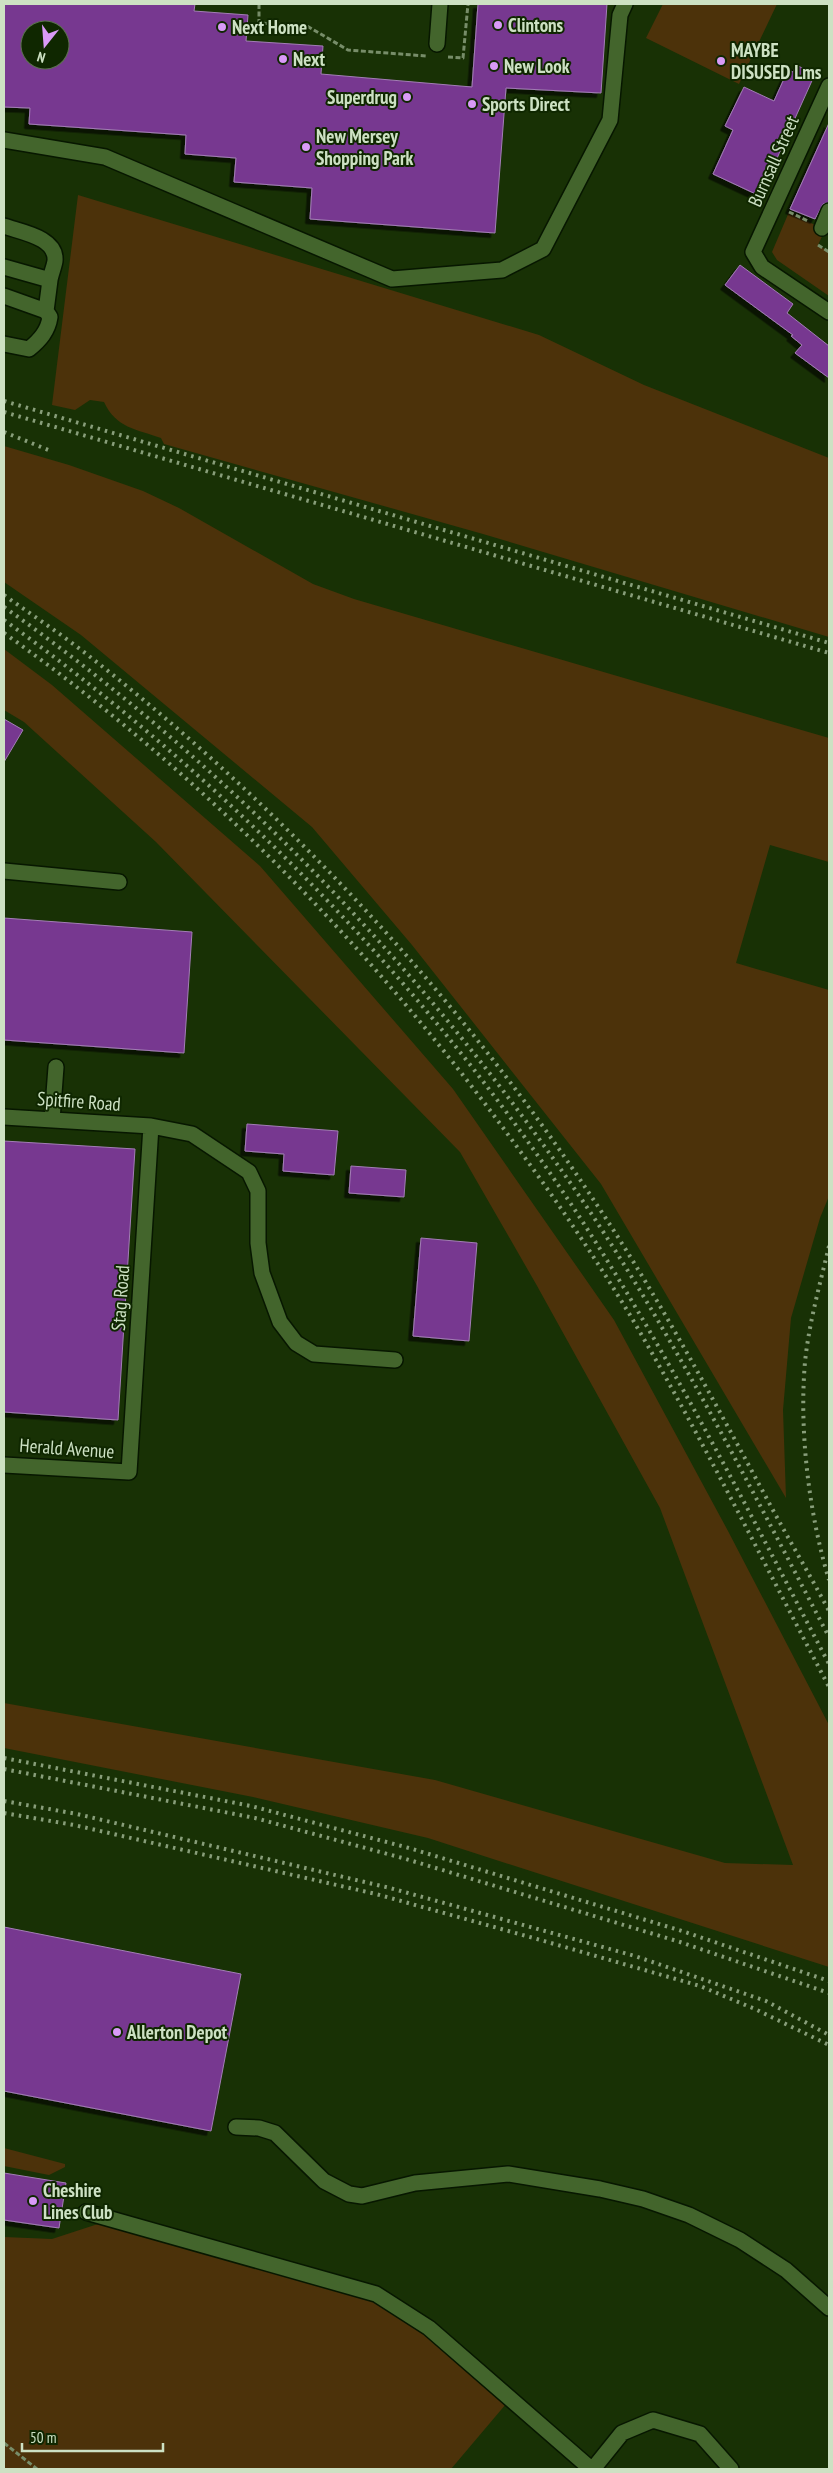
<svg xmlns="http://www.w3.org/2000/svg" width="833" height="2473" font-family="'PT Sans Narrow',sans-serif">
	<defs>
		<filter id="shadow"><feDropShadow dx="-4.5" dy="4.5" stdDeviation="0" flood-color="#0009"/></filter>
	</defs>
	<rect width="100%" height="100%" fill="#183105"/>
	<path fill="#4c320a" d="M663 4H777L739 84 646 38Z
		M78 195 539 335 644 385 829 458V637L483 534 164 444 161 438C136 429 116 428 104 402L90 400 75 410 52 405Z
		M789 212 825 230 818 245 829 252V296L777 260 772 252Z
		M4 446 69 465 143 491 179 508 313 584 354 599 829 738V862L770 845 736 963 829 990V1196L820 1218 791 1318 783 1410 786 1498 601 1184 412 945 312 827 81 635 4 582Z
		M4 649 52 685 260 866 453 1089 614 1320 728 1531 829 1725V1967L428 1838 253 1797 4 1748V1703L435 1780 725 1863 793 1865 660 1508 536 1284 460 1152 156 842 24 722 4 710Z
		M4 2148 65 2164V2167L49 2175 4 2166Z
		M101 2223 375 2299 426 2333 506 2404 451 2469H4V2237L52 2239Z"/>
	<path fill="#773990" stroke="#a37db6" fill-rule="evenodd" filter="url(#shadow)" d="M4 4H195L194 11 248 15 246 41 323 46 321 74 472 87 478 4H607L601 93 506 88 495 233 310 219 312 188 234 182 236 158 185 154 186 135 29 124 30 108 4 107ZM30 30H60V60H30Z
		M796 65 815 74 760 196 713 174 733 130 725 126 744 87 774 101 788 70 793 72Z
		M829 123V202L823 204 815 219 790 209Z
		M740 265 793 304 787 313 829 346V378L795 353 802 345 791 336 793 335 725 285Z
		M4 719 23 730 4 762Z
		M4 918 192 932 184 1053 4 1040Z
		M247 1124 338 1131 334 1175 283 1171 284 1154 245 1151Z
		M4 1141 135 1149 118 1420 4 1412Z
		M351 1166 406 1170 404 1197 349 1193Z
		M421 1238 477 1243 469 1341 413 1336Z
		M4 1927 241 1974 211 2131 4 2091Z
		M4 2173 66 2183 59 2228 4 2220Z"/>
	<g fill="none" stroke-linecap="round" stroke-linejoin="round">
		<g stroke="#071700" stroke-width="18">
			<path id="minor" d="M437 44 440 4
				M829 86 753 252 762 267 829 312
				M4 140 105 157 392 279 502 270 543 249 610 120 620 15 625 4
				M4 226C20 232 57 237 55 261 54 267 51 274 50 280
				M822 228 829 211
				M4 267 50 280 46 311
				M4 296 46 311 50 317C48 331 40 340 29 349L4 344
				M4 871 119 882
				M4 1117 151 1126 192 1134 249 1172 258 1191V1243L262 1273 280 1322 296 1343 314 1354 395 1360
				M52 1120 56 1067
				M4 1465 129 1472 151 1126
				M236 2127 259 2128 275 2133 324 2181 349 2194 362 2196 415 2183 508 2174 600 2189 643 2199 689 2215 740 2240 786 2270 829 2308
				M86 2212 376 2294 429 2328 591 2469
				M593 2469 622 2433 653 2420 700 2434 731 2469"/>
		</g>
		<path stroke="#778d69" stroke-width="3" stroke-dasharray="5 2.5" stroke-linecap="butt" d="M259 4V23L307 26 348 50 426 56
			M448 57 463 58 468 4
			M789 212 808 221
			M818 245 829 252
			M4 2443 37 2469"/>
		<use href="#minor" stroke="#43652c" stroke-width="15"/>
		<path stroke="#889e7a" stroke-width="4" stroke-dasharray="2.5 5" stroke-linecap="butt" d="M4 401 829 643
			M4 412 829 653
			M4 432 51 451
			M4 595C29 613 55 630 80 649 274 799 451 986 587 1190 657 1293 715 1403 774 1512 792 1545 811 1577 829 1611
			M4 607C229 766 422 967 578 1194 673 1333 751 1489 829 1637
			M4 620C225 779 420 977 571 1204 668 1351 747 1508 829 1664
			M4 633C204 775 377 953 520 1151 559 1204 596 1259 630 1315 701 1436 764 1563 829 1687
			M829 1246C820 1284 809 1323 805 1362 799 1431 809 1514 829 1580
			M4 1758 251 1806 409 1848 682 1931 829 1981
			M4 1769 255 1818 406 1859 680 1942 829 1993
			M4 1801 77 1814 390 1888 635 1956 766 2001 829 2035
			M4 1813 74 1825 376 1894 537 1939 700 1986 755 2009 829 2045"/>
	</g>
	<g fill="#d99af7" stroke="#0f2700" stroke-width="2">
		<circle cx="498" cy="25" r="5"/>
		<circle cx="222" cy="27" r="5"/>
		<circle cx="283" cy="59" r="5"/>
		<circle cx="721" cy="61" r="5"/>
		<circle cx="494" cy="66" r="5"/>
		<circle cx="407" cy="97" r="5"/>
		<circle cx="472" cy="104" r="5"/>
		<circle cx="306" cy="147" r="5"/>
		<circle cx="117" cy="2032" r="5"/>
		<circle cx="33" cy="2201" r="5"/>
	</g>
	<g text-anchor="middle" stroke-width="4" stroke-linejoin="round" paint-order="stroke">
		<g font-size="19" font-weight="bold" fill="#cde1c3" stroke="#0f2700" text-anchor="start">
			<text x="508" y="32">Clintons</text>
			<text x="232" y="34">Next Home</text>
			<text x="731" y="57">MAYBE<tspan x="731" dy="22">DISUSED Lms</tspan></text>
			<text x="293" y="66">Next</text>
			<text x="504" y="73">New Look</text>
			<text x="397" y="104" text-anchor="end">Superdrug</text>
			<text x="482" y="111">Sports Direct</text>
			<text x="316" y="143">New Mersey<tspan x="316" dy="22">Shopping Park</tspan></text>
			<text x="127" y="2039">Allerton Depot</text>
			<text x="43" y="2197">Cheshire<tspan x="43" dy="22">Lines Club</tspan></text>
		</g>
		<g font-size="19" fill="#cde1c3" stroke="#0f2700">
			<text transform="translate(773 161) rotate(-66)" y="7">Burnsall Street</text>
			<text transform="translate(79 1101) rotate(4)" y="7">Spitfire Road</text>
			<text transform="translate(120 1298) rotate(-86)" y="7">Stag Road</text>
			<text transform="translate(67 1448) rotate(4)" y="7">Herald Avenue</text>
		</g>
	</g>
	<rect width="833" height="2473" fill="none" stroke="#cde1c3" stroke-width="10"/>
	<g transform="translate(45 45) rotate(197)"><circle r="24" fill="#0f2700" stroke="#5b714e"/>
	<path d="M0-4L9 19L0 12L-9 19Z" fill="#d99af7"/>
	<text y="-8" font-size="14" font-weight="bold" text-anchor="middle" fill="#cde1c3">N</text>
	</g>
	<path d="M22 2443v8h141v-8" fill="none" stroke="#cde1c3" stroke-width="2.5"/>
	<text x="30" y="2443" font-size="15" fill="#cde1c3" stroke="#0f2700" stroke-width="4" paint-order="stroke">50 m</text>
</svg>
